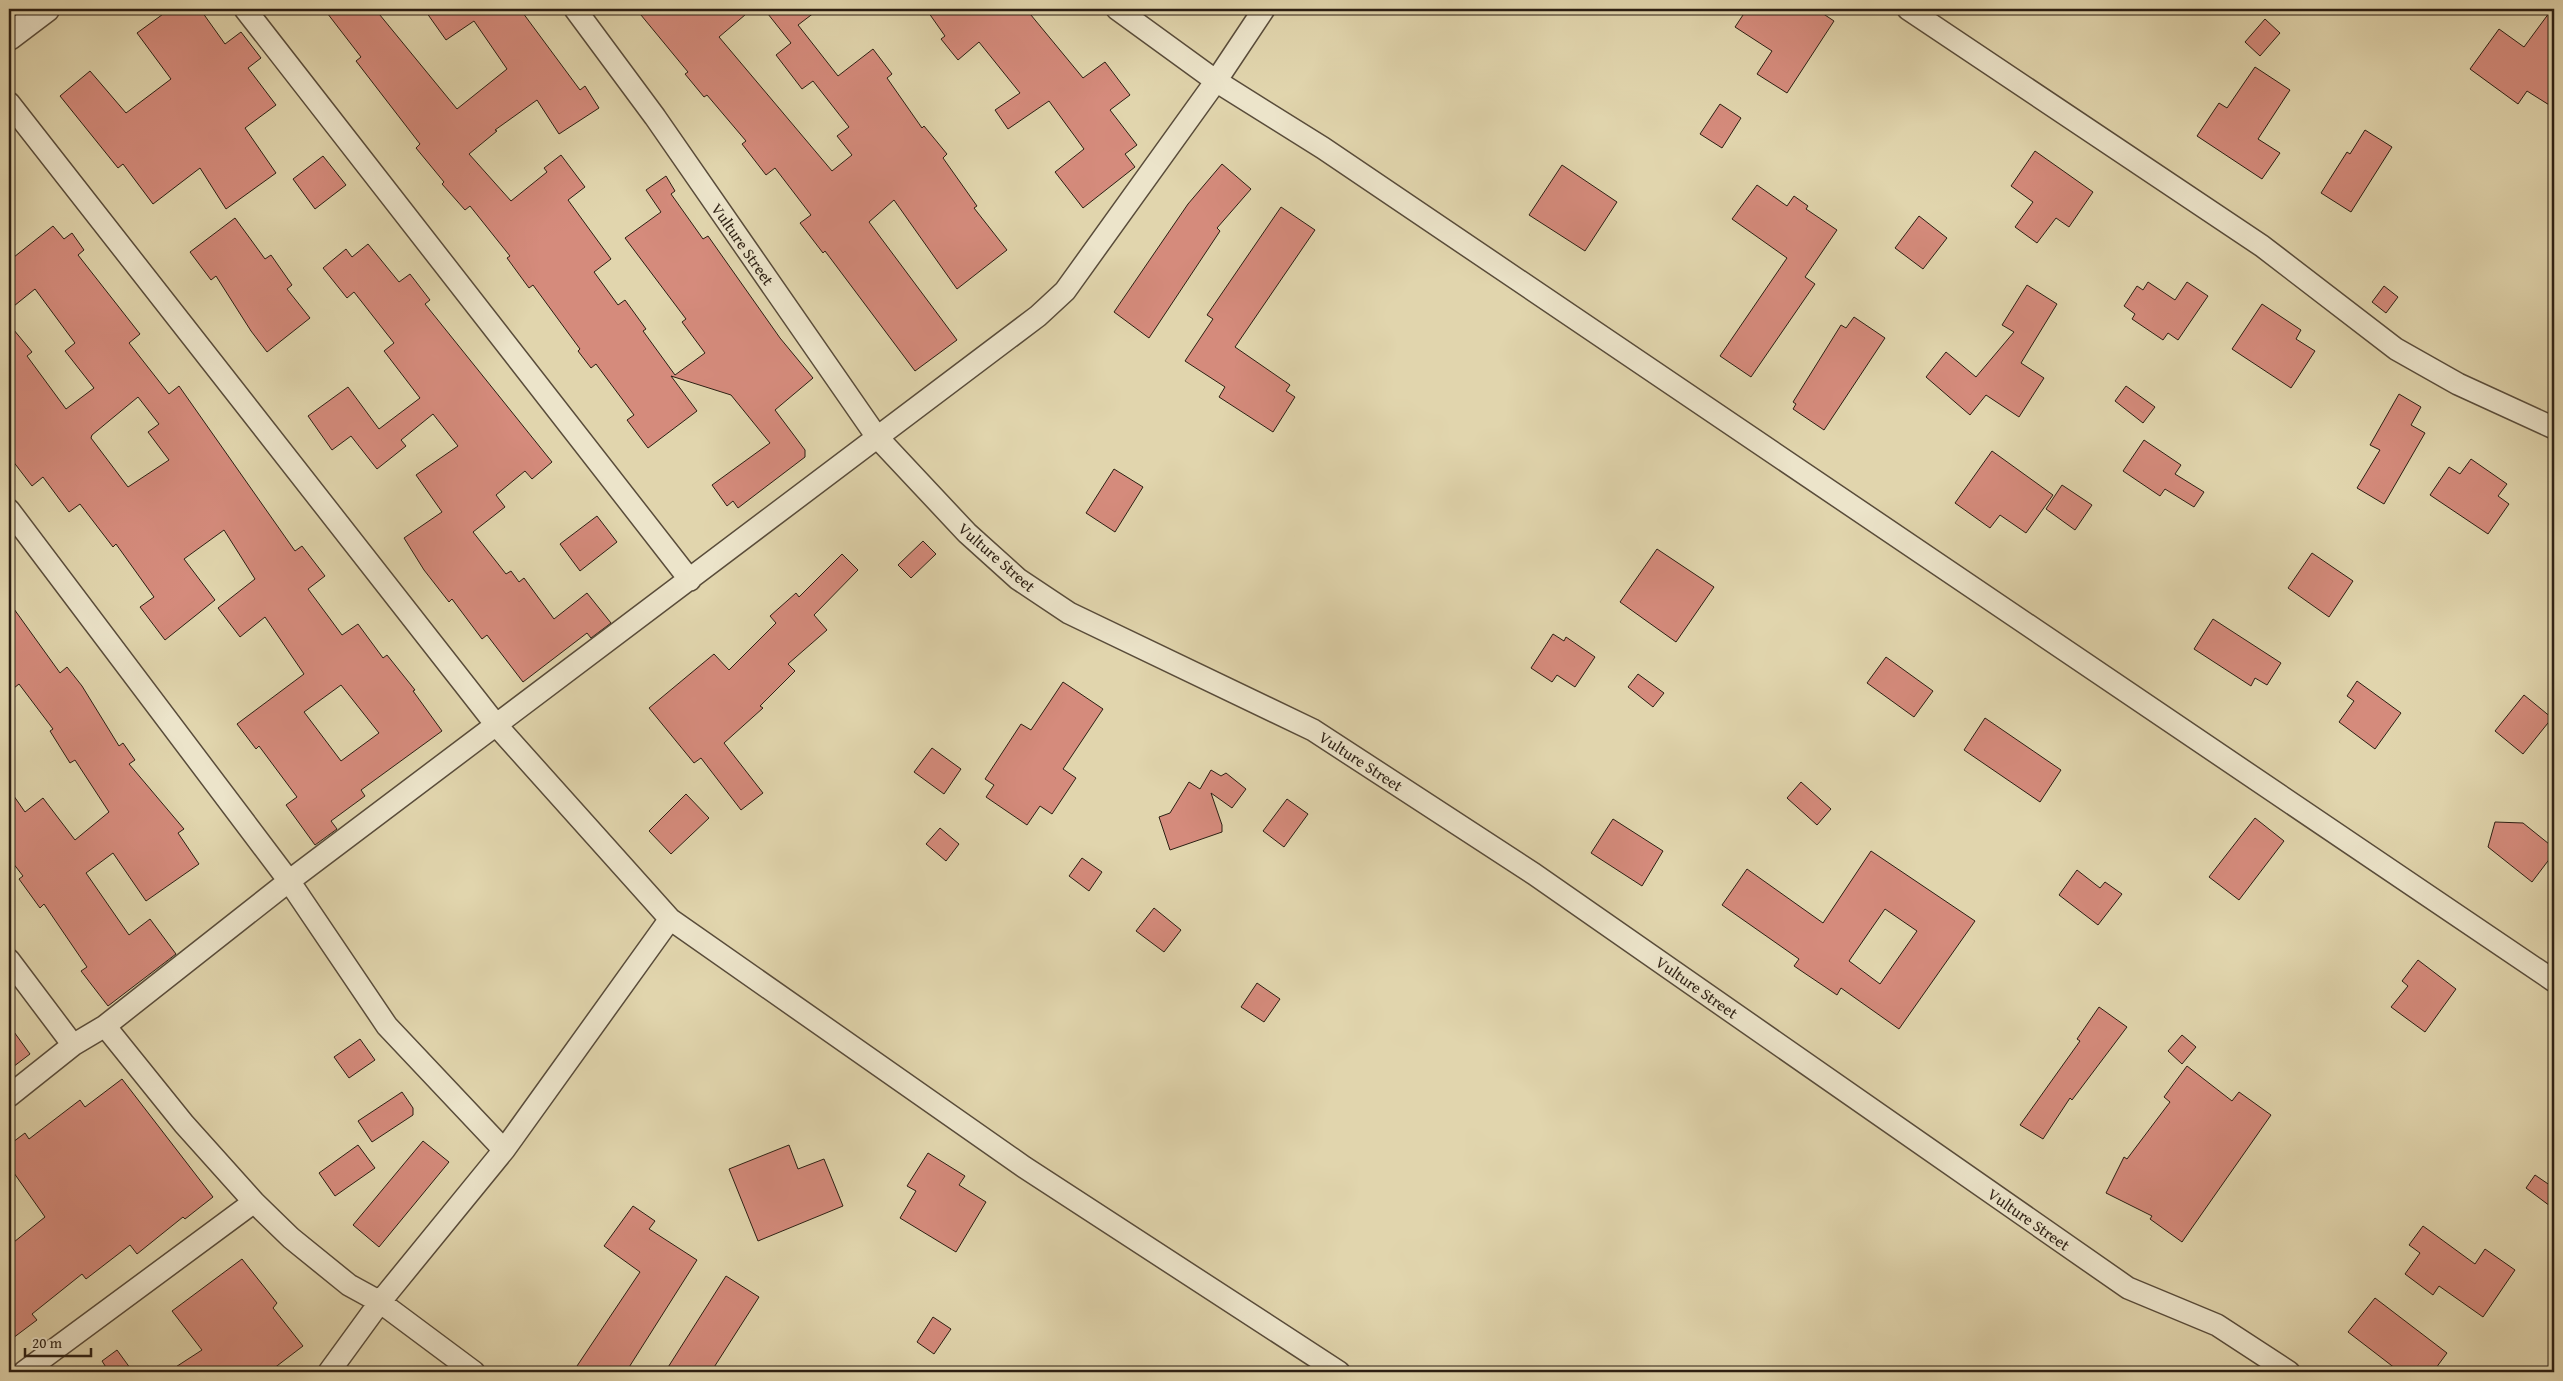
<svg xmlns="http://www.w3.org/2000/svg" width="2563" height="1381" font-family="'Gentium Book Plus',serif">
	<rect width="100%" height="100%" fill="#e1d5ad"/>
	<filter id="stains"><feTurbulence type="fractalNoise" baseFrequency=".004" numOctaves="4"/><feColorMatrix values="0 0 0 0 .2 0 0 0 0 .09 0 0 0 0 .02 0 0 0 .5 -.17"/></filter>
	<radialGradient id="worn" r=".72"><stop offset=".6" stop-color="#630" stop-opacity="0"/><stop offset="1" stop-color="#630" stop-opacity=".3"/></radialGradient>
	<path fill="#d58b7c" stroke="#2c1f13" fill-rule="evenodd" d="M170 9H200L225 44 241 32 261 58 248 68 276 105 245 128 276 173 226 209 200 168 153 204 123 164 118 168 60 96 90 71 126 113 171 79 137 33Z
		M324 9H375L457 109 507 69 474 21 446 40 424 9H520L580 90 585 86 599 108 559 134 537 100 495 130 497 131 469 154 511 201 547 172 544 168 561 155 585 187 568 200 611 259 594 272 618 305 625 300 646 329 643 331 675 375 705 353 682 322 686 319 625 238 661 212 646 190 666 176 675 191 671 194 703 239 708 236 780 338 813 378 775 410 805 450V457L738 508 733 501 727 506 712 485 770 443 731 395 671 376 697 411 648 448 627 420 634 415 596 364 591 368 578 351 580 349 533 285 529 288 507 258 510 256 470 206 465 210 442 184 444 182 416 148 420 144 356 61 361 57Z
		M636 9H752L719 37 832 171 852 155 837 136 849 127 813 81 802 89 776 55 791 43 764 9H819L798 25 838 76 873 49 892 74 887 78 922 128 924 126 947 154 943 158 977 206 974 208 1007 250 957 289 894 200 869 222 957 340 915 371 825 251 823 253 800 223 811 215 775 168 766 175 742 144 746 141 707 95 704 97 685 74 688 72Z
		M926 9H1026L1083 78 1105 62 1130 95 1110 110 1137 145 1125 154 1135 167 1083 208 1055 172 1084 149 1049 101 1008 129 995 110 1020 93 979 42 958 60 941 39 945 36Z
		M1747 9H1816L1834 21 1787 93 1757 74 1772 51 1735 27Z
		M2552 9H2554V108L2527 91 2518 104 2470 69 2499 29 2524 47Z
		M2265 19 2280 33 2260 56 2245 42Z
		M2255 67 2290 90 2258 139 2280 153 2262 179 2197 136 2219 103 2227 108Z
		M1720 104 1741 118 1722 148 1700 134Z
		M2365 130 2392 147 2351 212 2321 193 2347 152 2350 154Z
		M2035 151 2093 192 2069 227 2056 218 2037 243 2015 227 2033 202 2011 186Z
		M323 156 346 185 315 209 293 179Z
		M1222 164 1251 189 1217 228 1220 231 1149 338 1114 312 1188 204Z
		M1562 165 1617 202 1585 251 1529 215Z
		M1757 185 1787 206 1794 196 1808 206 1806 209 1837 230 1805 277 1815 284 1751 377 1720 356 1787 258 1732 219Z
		M1281 207 1315 230 1235 347 1290 385 1286 391 1295 397 1273 432 1219 397 1225 387 1185 361 1213 319 1207 315Z
		M1919 216 1947 238 1923 269 1895 248Z
		M235 218 265 259 271 255 292 285 287 289 310 318 267 352 251 331 216 276 211 280 190 252Z
		M53 226 64 239 72 233 84 250 78 255 140 334 129 343 169 394 179 386 295 551 302 546 325 576 308 589 342 635 358 624 383 658 387 655 415 690 413 691 442 731 361 790 365 796 331 821 337 829 315 845 286 805 297 797 259 746 256 749 237 724 304 674 265 617 240 637 218 608 255 579 224 530 184 559 215 600 165 640 140 607 154 597 116 544 113 547 80 504 69 512 43 477 32 486 9 456V324L32 352 27 356 66 409 94 388 65 351 75 343 35 289 9 310V261ZM138 397 159 424 148 432 169 460 128 487 91 438 92 435ZM341 685 379 733 341 761 304 712Z
		M368 244 399 282 410 274 430 300 425 304 552 462 532 479 525 471 496 495 505 507 473 532 506 574 511 571 519 582 524 578 554 619 587 593 611 623 591 638 587 633 523 682 487 635 482 639 452 599 449 602 424 570 404 538 442 512 416 475 458 446 433 414 401 440 406 446 377 469 351 436 332 450 308 416 348 387 379 429 420 398 384 351 394 343 354 292 347 298 323 268 346 249 352 257Z
		M2148 282 2175 300 2187 282 2208 296 2178 340 2168 333 2163 340 2132 319 2135 314 2124 306 2137 286 2143 290Z
		M2027 285 2057 304 2021 363 2044 378 2019 417 1986 395 1970 415 1926 377 1946 352 1976 377 2014 332 2002 325Z
		M2384 286 2398 297 2386 313 2372 302Z
		M2262 304 2301 330 2296 339 2315 351 2291 388 2232 349Z
		M1854 317 1885 338 1824 430 1793 409 1796 404 1793 402 1841 325 1846 328Z
		M2126 386 2155 407 2143 423 2115 401Z
		M2399 394 2421 407 2411 425 2425 433 2384 504 2357 488 2380 450 2370 445Z
		M2144 440 2181 465 2175 474 2204 492 2194 507 2165 489 2160 496 2123 471Z
		M1992 451 2053 495 2026 533 2000 515 1990 528 1955 503Z
		M2471 459 2507 484 2498 496 2509 504 2488 534 2430 495 2449 467 2460 474Z
		M1114 469 1143 487 1115 532 1086 513Z
		M2062 485 2092 505 2075 530 2046 509Z
		M597 516 617 542 580 571 560 544Z
		M923 541 936 554 911 578 898 565Z
		M1657 549 1714 587 1676 642 1620 602Z
		M2312 553 2353 581 2329 617 2288 588Z
		M842 554 858 570 814 615 827 630 788 664 795 671 760 706 763 708 724 743 763 793 741 810 701 758 694 763 649 708 714 654 729 670 776 623 770 616 796 593 799 597Z
		M9 602 60 673 67 667 82 686 119 746 123 743 135 760 129 764 184 829 178 833 199 864 146 901 113 853 86 873 129 935 150 919 176 954 108 1006 81 971 87 967 44 904 40 908 19 879 23 876 9 858V789L25 812 43 798 75 840 109 812 75 760 70 763 50 731 53 729 19 684 9 692Z
		M2213 619 2281 663 2267 685 2255 678 2251 686 2194 649Z
		M1553 634 1564 641 1566 637 1595 657 1575 687 1557 675 1552 682 1531 668Z
		M1886 657 1933 691 1914 717 1867 683Z
		M1638 674 1664 693 1653 707 1628 687Z
		M2357 681 2401 713 2375 749 2339 722 2354 701 2347 696Z
		M1063 682 1103 709 1063 769 1076 778 1052 814 1040 806 1027 825 986 797 994 785 985 779 1021 724 1031 730Z
		M2524 695 2552 718 2523 754 2495 731Z
		M1985 718 2061 770 2040 802 1964 750Z
		M932 748 961 769 944 794 914 772Z
		M1211 770 1221 776 1226 773 1246 789 1232 808 1211 793 1222 825V832L1170 850 1159 817 1170 813 1189 782 1200 789Z
		M1801 782 1831 809 1817 825 1787 798Z
		M686 794 709 818 671 854 649 831Z
		M1287 799 1308 814 1284 847 1263 831Z
		M2255 818 2284 841 2239 900 2209 877Z
		M1613 819 1663 851 1642 886 1591 853Z
		M2495 822 2523 823 2554 848V853L2532 882 2488 847Z
		M940 828 959 844 946 861 926 844Z
		M1871 851 1975 921 1899 1029 1841 988 1837 995 1794 966 1799 959 1722 905 1747 869 1823 923ZM1885 909 1917 931 1880 984 1849 961Z
		M1082 858 1102 872 1089 891 1069 876Z
		M2077 870 2100 888 2105 882 2122 894 2098 925 2059 895Z
		M1154 908 1181 930 1164 952 1136 931Z
		M2418 960 2456 989 2425 1032 2391 1007 2408 986 2402 981Z
		M1257 983 1280 999 1264 1022 1241 1007Z
		M2099 1007 2127 1027 2072 1100 2070 1098 2043 1139 2020 1125 2080 1041 2077 1039Z
		M9 1025 30 1054 9 1070Z
		M2182 1035 2196 1047 2182 1064 2168 1051Z
		M360 1039 375 1060 349 1078 334 1057Z
		M2187 1066 2232 1101 2239 1092 2271 1115 2182 1242 2150 1219 2152 1216 2106 1193 2124 1157 2127 1159 2170 1102 2164 1097Z
		M122 1079 213 1197 185 1219 183 1217 137 1254 130 1245 86 1279 82 1274 32 1314 37 1320 9 1341V1246L45 1217 9 1166V1145L25 1133 29 1139 80 1100 85 1107Z
		M402 1092 413 1108V1115L372 1142 358 1121Z
		M423 1141 449 1162 379 1247 353 1225Z
		M358 1145 375 1168 335 1196 319 1173Z
		M789 1145 798 1169 824 1159 843 1206 758 1241 729 1169Z
		M928 1153 965 1176 959 1185 986 1202 956 1252 900 1218 916 1191 907 1186Z
		M2535 1175 2554 1188V1209L2526 1188Z
		M633 1206 655 1221 649 1229 697 1260 626 1372H587L577 1366 640 1272 604 1246Z
		M2423 1226 2475 1264 2485 1249 2515 1270 2483 1317 2439 1286 2433 1295 2405 1274 2420 1253 2409 1245Z
		M242 1259 277 1303 273 1308 303 1346 269 1372H168L202 1350 172 1311Z
		M726 1276 759 1297 711 1372H665Z
		M2375 1298 2447 1353 2433 1372H2400L2348 1332Z
		M933 1317 951 1329 934 1354 917 1342Z
		M117 1350 133 1372H109L102 1361Z"/>
	<g fill="none" stroke-linecap="round" stroke-linejoin="round">
		<g stroke="#594c3a" stroke-width="24">
			<path id="minor" d="M245 9 690 580
				M575 9 655 117 877 437 967 533 1018 579 1069 613 1313 730 1534 874 2128 1288 2217 1325 2289 1372
				M1117 9 1216 81 1323 148 2554 981
				M1908 9 2262 246 2396 349 2458 384 2554 428
				M9 103 497 726 670 919 1024 1167 1339 1372
				M9 510 289 881 387 1026 504 1150
				M9 960 73 1045
				M105 1026 184 1124 254 1202 291 1238 349 1285 380 1302 474 1372
				M9 1096 73 1045 105 1026 289 881 1038 316 1065 291 1216 81 1264 9
				M24 1372 254 1202
				M329 1372 380 1302 504 1150 670 919"/>
		</g>
		<g stroke="#594c3a" stroke-width="29">
			<path id="tertiary" d="M9 37 46 9"/>
		</g>
		<use href="#minor" stroke="#ece4ca" stroke-width="21"/>
		<use href="#tertiary" stroke="#ece4ca" stroke-width="26"/>
	</g>
	<g text-anchor="middle" stroke-width="5" stroke-linejoin="round" paint-order="stroke">
		<g font-size="16" fill="#2c1f13" stroke="#ece4ca">
			<text transform="translate(743 244) rotate(55)" y="6">Vulture Street</text>
			<text transform="translate(997 557) rotate(41)" y="6">Vulture Street</text>
			<text transform="translate(1361 761) rotate(33)" y="6">Vulture Street</text>
			<text transform="translate(1697 987) rotate(35)" y="6">Vulture Street</text>
			<text transform="translate(2029 1219) rotate(35)" y="6">Vulture Street</text>
		</g>
	</g>
	<rect width="2563" height="1381" fill="none" stroke="#e1d5ad" stroke-width="30"/>
	<rect x="10" y="10" width="2543" height="1361" fill="none" stroke="#2c1f13" stroke-width="2.5"/>
	<rect x="15" y="15" width="2533" height="1351" fill="none" stroke="#2c1f13"/>
	<path d="M25 1348v8h66v-8" fill="none" stroke="#2c1f13" stroke-width="2.5"/>
	<text x="32" y="1348" font-size="15" fill="#2c1f13" stroke="#ece4ca" stroke-width="4" paint-order="stroke">20 m</text>
	<rect width="100%" height="100%" filter="url(#stains)"/>
	<rect width="100%" height="100%" fill="url(#worn)"/>
</svg>
